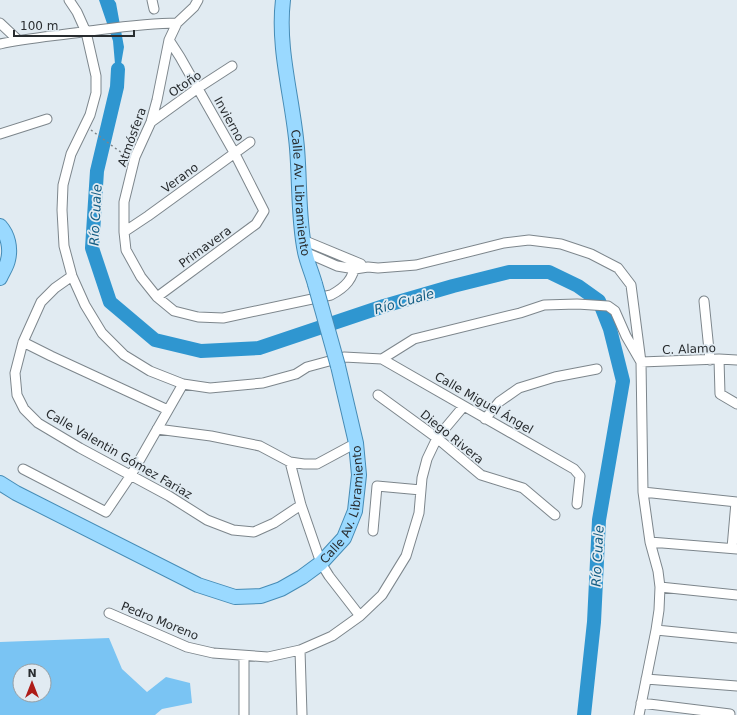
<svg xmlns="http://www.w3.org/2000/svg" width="737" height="715" font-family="'DejaVu Sans',sans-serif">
	<rect width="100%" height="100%" fill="#e1ebf2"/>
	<path fill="#7ac4f3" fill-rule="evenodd" d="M109 638 122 669 147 692 166 677 190 683 192 703 162 709 155 715H0V642ZM20 671H44V695H20Z"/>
	<path fill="#2f96d0" d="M99 0H114L116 3 124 47 117 87 113 41Z"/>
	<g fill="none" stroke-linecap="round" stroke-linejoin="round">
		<path stroke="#2f96d0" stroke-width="14" d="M118 69 117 87 97 171 92 248 110 302 155 340 201 351 259 348 384 306 453 286 509 272H549L578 286 599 301 610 329 623 381 599 520 594 622 584 715"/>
		<g stroke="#7d868c" stroke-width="11">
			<path id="minor" d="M69 0 77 12 86 32 96 76V93L90 115 71 154 63 185 62 210 64 246 72 276 85 305 102 333 124 355 150 371 183 384 210 388 263 383 296 374 307 367 344 357 382 359 574 469 580 476 577 504
				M152 0 154 9
				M198 0 194 7 177 23 169 40 157 100 151 122 135 157 124 202V232L126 250 141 277 157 297 174 311 198 317 223 318 331 295C346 287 353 279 356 262
				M0 23 18 40
				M0 44C27 38 55 36 82 32 114 28 145 23 177 23
				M151 122 198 88 232 66
				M0 134 47 119
				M124 232 148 216 250 142
				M303 240 361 264
				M305 252 337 266 355 269 368 267 378 268 416 265 504 243 529 240 561 244 591 254 618 268 631 285 641 362 643 492 650 542 658 571 660 587 659 610 656 630 639 715
				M72 276 55 288 41 302 23 342 15 373 17 395 24 409 38 423 80 448 169 496 207 520 233 530 254 532 274 523 301 505
				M157 297 256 224 264 211 235 154 180 57 169 40
				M704 301 710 360
				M23 342 51 356 168 410
				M382 359 414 339 520 313 544 305 577 304 608 306 615 311 626 336 641 362 719 359 737 360
				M719 359 720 394 737 404
				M378 395 437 438 481 475 523 488 555 515
				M485 419 499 402 519 388 555 377 597 369
				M157 429 211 436 260 446 290 462 304 464H317L356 443
				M290 462 301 505 321 563 329 576 360 616
				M23 469 106 512 131 475 183 384
				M643 492 737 502
				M373 531 377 486 421 490
				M650 542 737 549
				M732 548 736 502
				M660 587 737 595
				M109 613 187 647 213 653 268 657 300 650 332 636 360 616 382 595 406 556 419 513 422 478 427 459 437 438 463 407
				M656 630 737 638
				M300 650 302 715
				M646 679 737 686
				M641 703 730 714
				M244 715V656"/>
		</g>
		<g stroke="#468cb6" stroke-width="16">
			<g id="primary">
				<path id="s1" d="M283 0C277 49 293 99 297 148 300 183 298 218 305 252 307 262 312 273 315 284"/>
				<path d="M0 226C8 235 11 248 8 260 7 266 2 273 0 278"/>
				<path id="s2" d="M0 483 16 493 198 585 235 597 261 596 281 589 302 577 321 563 344 538 355 511 359 475 356 443 338 366"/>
			</g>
		</g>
		<path stroke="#7e8489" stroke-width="1.5" stroke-dasharray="2 3" stroke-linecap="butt" d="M91 130 119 151 128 155"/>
		<use href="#minor" stroke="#fff" stroke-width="9"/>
		<use href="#primary" stroke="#9ad9ff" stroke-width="14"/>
		<g stroke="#468cb6" stroke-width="16" stroke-linecap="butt">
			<path id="primary-bridge" d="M315 284 338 366"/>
		</g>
		<use href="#primary-bridge" stroke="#9ad9ff" stroke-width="14"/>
	</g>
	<g text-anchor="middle" stroke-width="3.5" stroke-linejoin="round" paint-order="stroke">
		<g font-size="12" fill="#282c2f" stroke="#e1ebf2">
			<text transform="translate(185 84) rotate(-34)" y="4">Otoño</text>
			<text transform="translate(229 119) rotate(61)" y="4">Invierno</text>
			<text transform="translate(132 137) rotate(-70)" y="4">Atmósfera</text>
			<text transform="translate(180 178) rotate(-36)" y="4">Verano</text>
			<text dy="4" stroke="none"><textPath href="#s1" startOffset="194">Calle Av. Libramiento</textPath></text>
			<text transform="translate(205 247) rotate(-36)" y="4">Primavera</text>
			<text transform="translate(689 349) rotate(-2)" y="4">C. Alamo</text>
			<text transform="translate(484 403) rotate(30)" y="4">Calle Miguel Ángel</text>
			<text transform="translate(452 437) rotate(39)" y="4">Diego Rivera</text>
			<text transform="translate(119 454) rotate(30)" y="4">Calle Valentin Gómez Fariaz</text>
			<text dy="4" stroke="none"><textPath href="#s2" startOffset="422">Calle Av. Libramiento</textPath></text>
			<text transform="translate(160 621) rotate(22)" y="4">Pedro Moreno</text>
		</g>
		<g font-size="13" font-style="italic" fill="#115c83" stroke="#e1ebf2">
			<text transform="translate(95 215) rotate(-87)" y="5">Río Cuale</text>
			<text transform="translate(404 301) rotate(-16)" y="5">Río Cuale</text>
			<text transform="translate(597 556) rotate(-87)" y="5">Río Cuale</text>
		</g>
	</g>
	<g transform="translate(32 683)"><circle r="19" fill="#e1ebf2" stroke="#979fa4"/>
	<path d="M0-3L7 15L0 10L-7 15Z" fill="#ae1d19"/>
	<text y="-6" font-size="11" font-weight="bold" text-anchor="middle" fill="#282c2f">N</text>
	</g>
	<path d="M14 30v6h120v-6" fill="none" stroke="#282c2f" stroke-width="2"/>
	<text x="20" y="30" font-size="12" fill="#282c2f" stroke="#e1ebf2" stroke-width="3" paint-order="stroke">100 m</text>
</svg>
